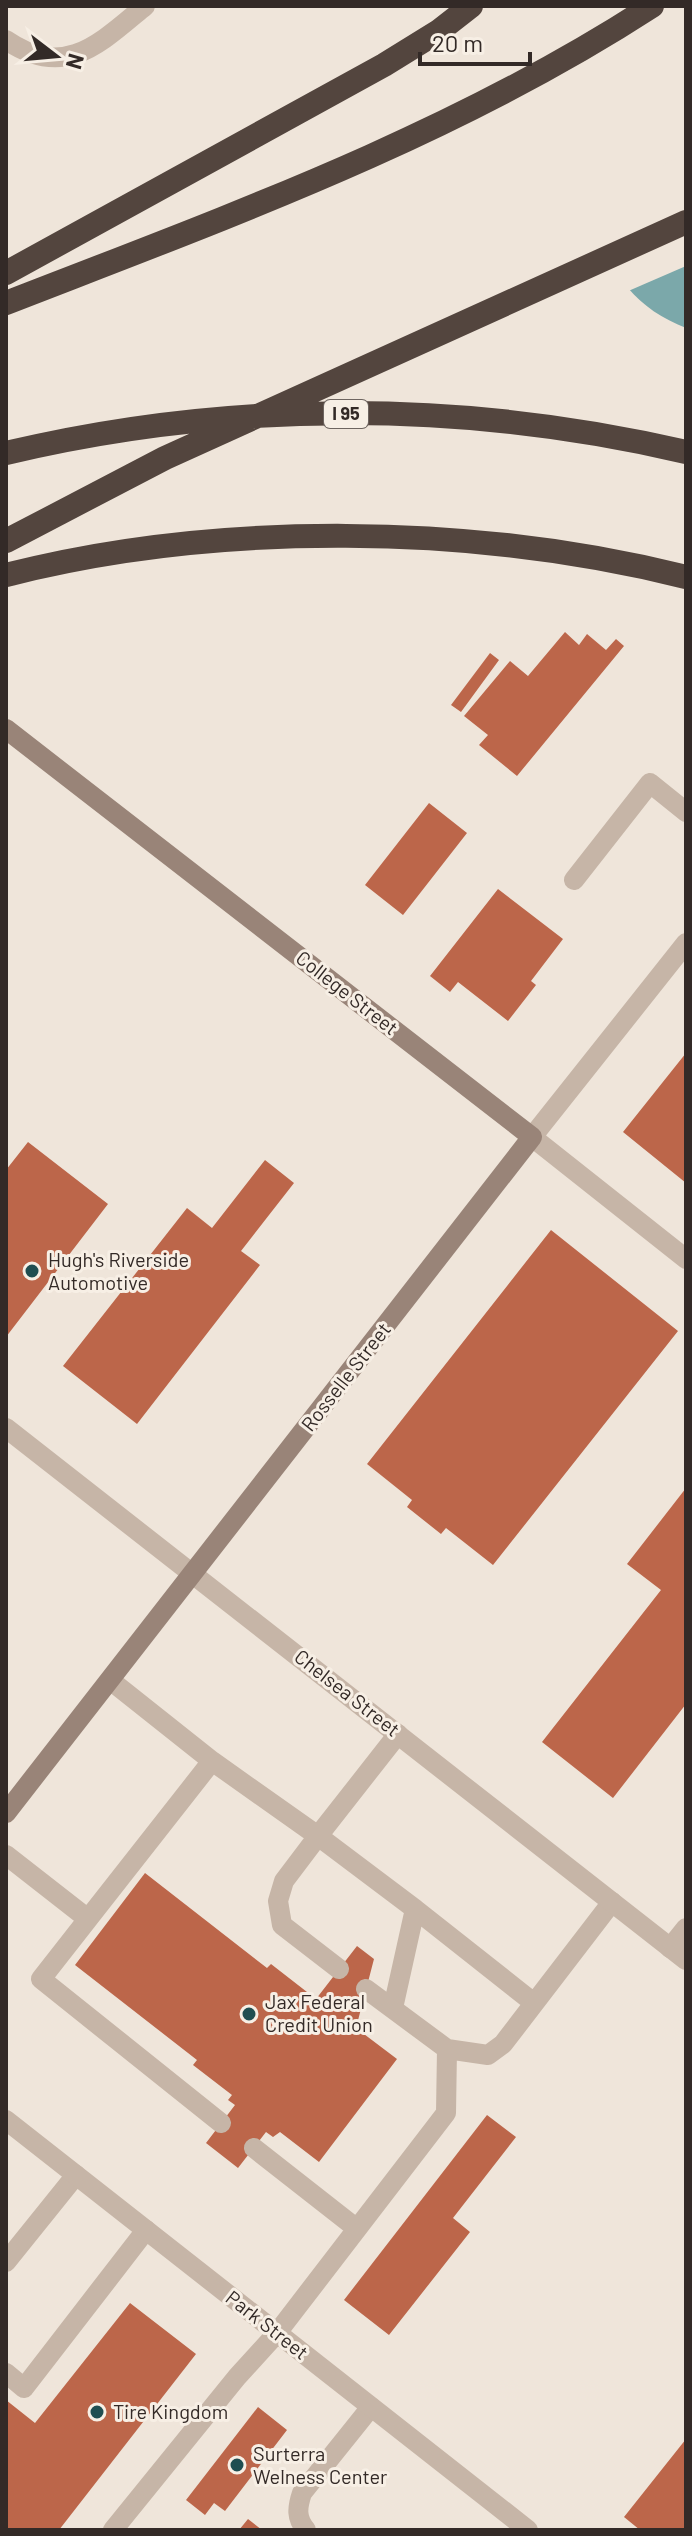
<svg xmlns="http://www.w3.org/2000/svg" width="692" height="2536" font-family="Barlow,sans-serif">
	<rect width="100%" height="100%" fill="#efe5da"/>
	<path fill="#7ba8aa" d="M686 155V328C662 318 644 307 628 288Z"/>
	<path fill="#efe5da" d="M686 154V266L626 292 616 271 614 247 630 200 665 164Z"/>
	<path fill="#bc664a" d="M565 632 579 645 587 634 606 650 616 639 624 646 517 776 479 745 488 735 464 716 510 661 528 676Z
		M490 653 499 660 461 712 451 705Z
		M429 803 467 833 403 915 365 885Z
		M498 889 563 939 531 981 536 985 508 1021 458 982 450 992 430 976Z
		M686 1053V1183L623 1132Z
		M28 1142 108 1204 6 1337V1170Z
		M265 1160 294 1183 241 1251 260 1265 137 1424 63 1366 187 1208 212 1228Z
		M551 1230 678 1331 493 1565 446 1528 441 1534 407 1507 412 1500 367 1464Z
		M686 1488V1704L613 1798 542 1742 661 1590 627 1564Z
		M145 1873 267 1968 271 1964 316 1999 357 1946 374 1959 356 2028 397 2059 319 2162 280 2132 273 2137 266 2132 238 2168 206 2143 235 2105 228 2100 232 2095 193 2065 197 2060 75 1965Z
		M487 2115 516 2137 453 2218 470 2232 389 2335 344 2300Z
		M130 2303 196 2354 59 2530H6V2400L35 2423Z
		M258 2407 287 2430 225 2511 214 2503 205 2515 186 2500Z
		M686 2439V2530H640L624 2517Z
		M248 2519 262 2530H239Z"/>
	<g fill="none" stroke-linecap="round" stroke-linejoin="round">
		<path stroke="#c6b5a7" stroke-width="20" d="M574 880 650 783 686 812
			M212 1761 318 1836 398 1734
			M6 1855 88 1919 212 1761 110 1680
			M415 1909 534 2003
			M88 1919 41 1979 221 2123
			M670 1948 686 1928
			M339 1969 282 1925 278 1901 284 1881 318 1836 415 1909 393 2008
			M366 1989 447 2049 488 2055 503 2044 612 1902
			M254 2148 356 2228
			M6 2262 76 2175
			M6 2373 24 2388 146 2230
			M113 2530 237 2377 277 2333 446 2113 447 2049
			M306 2530C296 2518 297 2508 302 2493L371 2407"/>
		<path stroke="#c6b5a7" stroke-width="20" d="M6 40C65 80 99 44 145 6
			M686 943 532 1137 686 1259
			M6 1428 686 1960"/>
		<path stroke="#c6b5a7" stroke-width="20" d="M6 2120 528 2530"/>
		<path stroke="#998478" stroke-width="20" d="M6 729 532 1137 6 1813"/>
		<path stroke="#53453e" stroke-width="24" d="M6 273 384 65 439 31 471 6
			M6 303C227 217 452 136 652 6
			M6 453C229 400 463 400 686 452
			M6 541 165 458 686 222
			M6 575C218 521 474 524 686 577"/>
	</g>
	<g fill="#204e51" stroke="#f7efe5" stroke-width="3">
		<circle cx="32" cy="1271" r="8"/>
		<circle cx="249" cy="2014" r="8"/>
		<circle cx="97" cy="2412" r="8"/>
		<circle cx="237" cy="2465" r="8"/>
	</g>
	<g text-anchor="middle" stroke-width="6" stroke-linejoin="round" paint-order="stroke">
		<rect fill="#f7efe5" stroke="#6e6560" stroke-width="2" x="324" y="400" width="44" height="28" rx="6"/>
		<g font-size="18" font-weight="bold" fill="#332a27">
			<text x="346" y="420">I 95</text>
		</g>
		<g font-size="20" fill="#332a27" stroke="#f7efe5">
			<text transform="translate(347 993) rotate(38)" y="7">College Street</text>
			<text transform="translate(346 1377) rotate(-52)" y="7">Rosselle Street</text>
			<text transform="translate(347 1693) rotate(38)" y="7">Chelsea Street</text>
			<text transform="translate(267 2325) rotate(38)" y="7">Park Street</text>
		</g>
		<g font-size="20" fill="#332a27" stroke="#f7efe5" text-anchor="start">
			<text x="48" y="1267">Hugh's Riverside<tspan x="48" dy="23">Automotive</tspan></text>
			<text x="265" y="2009">Jax Federal<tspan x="265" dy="23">Credit Union</tspan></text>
			<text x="113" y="2419">Tire Kingdom</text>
			<text x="253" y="2461">Surterra<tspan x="253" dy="23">Welness Center</tspan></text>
		</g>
	</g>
	<rect width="692" height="2536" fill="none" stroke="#332a27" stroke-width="16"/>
	<g transform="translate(56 56) rotate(106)" stroke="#f7efe5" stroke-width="6" paint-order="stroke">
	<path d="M0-6L14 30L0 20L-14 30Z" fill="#332a27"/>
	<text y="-12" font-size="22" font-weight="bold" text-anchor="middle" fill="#332a27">N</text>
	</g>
	<path d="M420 52v12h110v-12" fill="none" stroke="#332a27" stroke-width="4"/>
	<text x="432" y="52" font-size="24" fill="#332a27" stroke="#f7efe5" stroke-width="6" paint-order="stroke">20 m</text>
</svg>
